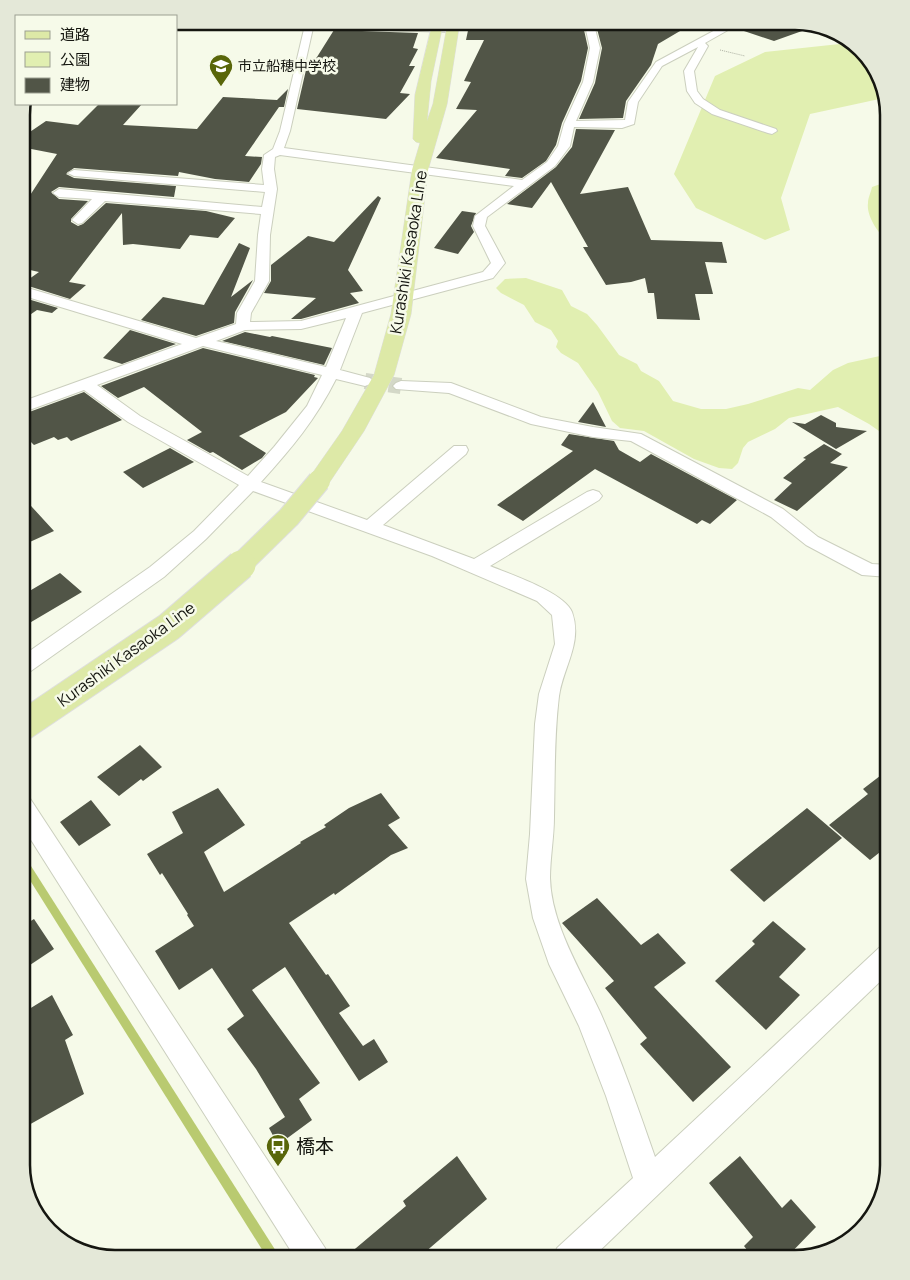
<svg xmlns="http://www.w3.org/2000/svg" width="910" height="1280" font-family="Manrope,'Noto Sans JP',sans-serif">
	<rect width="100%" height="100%" fill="#f6fae9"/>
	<path fill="#e1efb1" d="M849 43 876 68 884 98 810 114 781 198 790 230 765 240 696 208 674 174 715 76 765 52Z
		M889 181V242C879 235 866 216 868 203 868 198 871 192 872 187Z
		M526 278 562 290 571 306 587 314 597 325 619 355 637 364 641 371 659 381 673 401 701 409H726L748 404 798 388 810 390 833 370 848 363 889 354V438L869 424 838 407 789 418 775 429 748 442 743 448 738 463 732 469 719 468 694 459 644 431 620 428 612 421 598 392 578 363 561 353 556 347 558 341 551 330 535 322 524 305 501 293 496 288 505 279Z"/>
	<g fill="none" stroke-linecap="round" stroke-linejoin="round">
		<path fill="#b9ca70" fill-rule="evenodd" d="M21 854 24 855 281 1259H268L21 866Z"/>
	</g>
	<path fill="#515547" d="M470 21H582L588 48 581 81 562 123 556 145 546 161 522 178 505 176 510 169 436 158 477 110 456 109 471 82 464 81 484 40H466Z
		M595 21H697L658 44 651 65 626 101 623 118 579 119 595 83 602 48Z
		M746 21H801L816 26 774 41 735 28Z
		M334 30 418 33 413 48 418 49 409 66H415L400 93 410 94 386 119 297 109 306 70 317 57Z
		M288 89 284 107H279L245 156 262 157 261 164 249 182 215 179 179 172 178 176 74 168 66 174 74 178 176 186 174 197 59 187 51 192 59 199 88 201 71 219V222L78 226 83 224 106 203 206 211 235 218 218 238 190 235 180 249 133 244 123 245 122 213 69 282 86 285 70 299 22 284 39 272 21 268V209L57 154 21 147V138L46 121 78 125 99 104H142L123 125 197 129 223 97 277 100Z
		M576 129 615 130 580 194 628 187 651 240 722 242 727 263 705 262 713 294H695L700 320 657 319 654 293H648L645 278 631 282 606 285 583 247H588L551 182 532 208 507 204 556 167 572 147Z
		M378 196 381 198 348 270 363 291 350 293 359 303 301 319H291L316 298 264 293 271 281V265L308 236 334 242Z
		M462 211 476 213 471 226 474 232 458 254 434 248Z
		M239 243 250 248 231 297 253 280 235 312 234 323 196 336 141 320 163 297 204 305Z
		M21 297 58 308 52 313 37 310 21 321Z
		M130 330 176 344 122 364 103 358Z
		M245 332 270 337 272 336 332 348 324 365 222 341Z
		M203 348 315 375 314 377 318 378 286 412 239 436 266 453 262 458 242 470 213 452 210 453 187 440 202 432 144 387 118 398 101 386Z
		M84 392 122 420 71 441 67 437 58 440 54 437 34 445 21 432V415Z
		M593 402 606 427 578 422Z
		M821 415 836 423V427L867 431 836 449 792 422 805 424Z
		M569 434 614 441 619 450 640 462 651 454 737 500 710 524 702 520 697 524 595 469 523 521 497 505 573 451 561 445Z
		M824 444 842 454 830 463 848 467 797 511 774 500 792 483 783 478 806 459 803 458Z
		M170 448 194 462 143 488 123 472Z
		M21 495 54 531 21 546Z
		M60 573 82 592 21 628V596Z
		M140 745 162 767 143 781 141 779 119 796 97 777Z
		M889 769V845L870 860 829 825 868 794 863 789Z
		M218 788 245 825 204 852 224 892 301 843 300 842 326 827 324 825 349 808 381 793 400 818 388 825 408 848 391 855 335 895 334 893 289 923 326 975 328 974 350 1006 339 1013 363 1046 374 1039 388 1062 359 1081 285 967 252 990 320 1083 299 1099 312 1120 278 1145 269 1128 285 1117 256 1069 227 1029 244 1016 212 968 179 990 155 951 194 926 187 915 188 914 162 873 160 875 147 854 183 833 172 812Z
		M91 800 111 825 79 846 60 822Z
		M807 808 842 838 764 902 730 870Z
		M597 898 641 945 658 933 686 963 654 987 731 1067 693 1102 640 1044 647 1038 605 988 614 981 562 923Z
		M34 919 54 949 30 965 21 951V927Z
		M773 921 806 949 779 977 800 995 766 1030 715 981 755 944 752 941Z
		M52 995 73 1035 65 1040 84 1094 27 1126 21 1110V1014Z
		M457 1156 487 1199 417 1259H343L406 1206 403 1201Z
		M740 1156 782 1208 791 1199 816 1227 785 1259H754L744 1246 753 1237 709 1183Z"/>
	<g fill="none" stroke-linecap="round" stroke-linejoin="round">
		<path stroke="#d4d8c8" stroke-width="16" stroke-dasharray="16 8" stroke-linecap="butt" d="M365 381 401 386"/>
		<g stroke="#cbcfbe" stroke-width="2">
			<path id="minor" d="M303 21 454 26 459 29 454 32 313 28 290 131 284 148 522 180 547 162 558 146 564 124 583 82 590 48 584 21H593L600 48 593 82 576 121 625 120 628 102 656 62 732 21H744L705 43 708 46 694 71 697 91 703 99 720 110 776 129 777 131 772 134 768 133 712 114 695 103 687 91 684 71 698 47 662 66 638 102 634 124 622 128 574 127 570 146 555 166 487 217 485 226 505 263 493 278 362 313 340 370 370 378 373 381 370 384 365 386 336 379C316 419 291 449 261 482L367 520 454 446H466L468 450 466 454 383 525 474 559 587 492 593 490 599 492 602 496 599 500 490 566C509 574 564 592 572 612 583 643 563 667 559 696 554 736 555 777 554 817 554 837 550 858 550 878 551 924 581 971 600 1012 621 1059 638 1108 655 1157L880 947 889 944V973L591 1259H553L557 1248 633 1178 606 1096 579 1026 549 964 533 918 526 879 530 834 535 724 539 694 555 644 552 615 537 601 432 556 253 491 206 539 164 577 28 673 21 676V657L150 567 194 531 239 485 128 422 84 390 21 413V402L182 344 21 295V286L196 338 236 324 237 313 255 281 258 235 261 214 105 201 82 223 78 224 72 220 92 199 59 197 53 193 59 189 262 207 265 192 74 176 68 173 74 170 264 185 262 169 264 155 273 149 280 131 305 25ZM280 155 514 186 475 216 473 226 491 263 483 272 301 321 250 322 251 313 269 281 270 235 277 189 274 169 275 157ZM346 318 326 367 216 341 245 330 301 329ZM203 346 322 375 307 406 274 447 248 476 140 416 97 385Z
				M401 381 451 383 541 417 593 427 641 434 783 509 818 537 872 564 889 565V577L862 575 806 545 771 517 631 441 593 437 531 424 449 393 396 389 393 386 396 383Z
				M21 794 29 797 325 1248 329 1259H296L21 824Z"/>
		</g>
		<g stroke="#dedede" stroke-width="1">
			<path id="primary" d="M433 21H441L443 24 431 81 427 121 433 104 448 21H460L447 104 428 170 411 314 394 375 364 431 327 486 319 488 311 486 307 481 342 431 374 375 391 314 412 170 420 143 416 142 413 139 415 95Z"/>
		</g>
		<path stroke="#acafa1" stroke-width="1" stroke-dasharray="1 1" stroke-linecap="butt" d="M720 50 745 56"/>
		<use href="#minor" fill="#fff" fill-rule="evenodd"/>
		<use href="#primary" fill="#dde9a7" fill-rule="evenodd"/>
		<g stroke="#dedede" stroke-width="24" stroke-linecap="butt">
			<path id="primary-bridge-far1" d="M239 566 289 517 319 481"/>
		</g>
		<g stroke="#dedede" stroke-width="31" stroke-linecap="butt">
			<path id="primary-bridge" d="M21 727 169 627 241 565"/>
		</g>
		<use href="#primary-bridge-far1" stroke="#dde9a7" stroke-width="22"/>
		<use href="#primary-bridge" stroke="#dde9a7" stroke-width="29"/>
	</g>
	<defs>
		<g id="school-pin" transform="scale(1.25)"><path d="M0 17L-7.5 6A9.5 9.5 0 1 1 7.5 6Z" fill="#59660a" stroke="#f6fae9"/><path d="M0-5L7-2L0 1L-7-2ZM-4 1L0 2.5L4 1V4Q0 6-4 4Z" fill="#fff"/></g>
		<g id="bus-pin" transform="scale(1.25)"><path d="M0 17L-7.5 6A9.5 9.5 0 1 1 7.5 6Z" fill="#59660a" stroke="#f6fae9"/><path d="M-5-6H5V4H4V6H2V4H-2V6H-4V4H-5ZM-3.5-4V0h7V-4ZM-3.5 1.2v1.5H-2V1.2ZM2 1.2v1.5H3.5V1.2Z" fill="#fff"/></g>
	</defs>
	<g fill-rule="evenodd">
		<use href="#school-pin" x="221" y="66"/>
		<use href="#bus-pin" x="278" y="1146"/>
	</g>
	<g text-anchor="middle" stroke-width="5" stroke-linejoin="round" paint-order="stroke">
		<g font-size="14" fill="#151610" stroke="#f6fae9" text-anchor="start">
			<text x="238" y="71">市立船穂中学校</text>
		</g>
		<g font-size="16" fill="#151610" stroke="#f6fae9">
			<text transform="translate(408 252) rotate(-81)" y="6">Kurashiki Kasaoka Line</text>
			<text transform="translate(126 654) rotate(-36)" y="6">Kurashiki Kasaoka Line</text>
		</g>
		<g font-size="19" fill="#151610" stroke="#f6fae9" text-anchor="start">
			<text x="296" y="1153">橋本</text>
		</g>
	</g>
	<path d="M0 0H910V1280H0ZM115 30H795A85 85 0 0 1 880 115V1165A85 85 0 0 1 795 1250H115A85 85 0 0 1 30 1165V115A85 85 0 0 1 115 30Z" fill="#e4e8d8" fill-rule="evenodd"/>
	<path fill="none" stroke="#151610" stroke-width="2.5" d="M115 30H795A85 85 0 0 1 880 115V1165A85 85 0 0 1 795 1250H115A85 85 0 0 1 30 1165V115A85 85 0 0 1 115 30Z"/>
	<rect x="15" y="15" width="162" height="90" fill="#f6fae9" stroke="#9c9f92"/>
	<rect x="25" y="31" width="25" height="8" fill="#dde9a7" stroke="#9c9f92"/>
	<text x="60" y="40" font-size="15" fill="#151610">道路</text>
	<rect x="25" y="52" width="25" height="15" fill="#e1efb1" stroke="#9c9f92"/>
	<text x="60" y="65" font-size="15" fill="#151610">公園</text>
	<rect x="25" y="78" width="25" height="15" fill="#515547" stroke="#9c9f92"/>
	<text x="60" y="90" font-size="15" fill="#151610">建物</text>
</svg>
